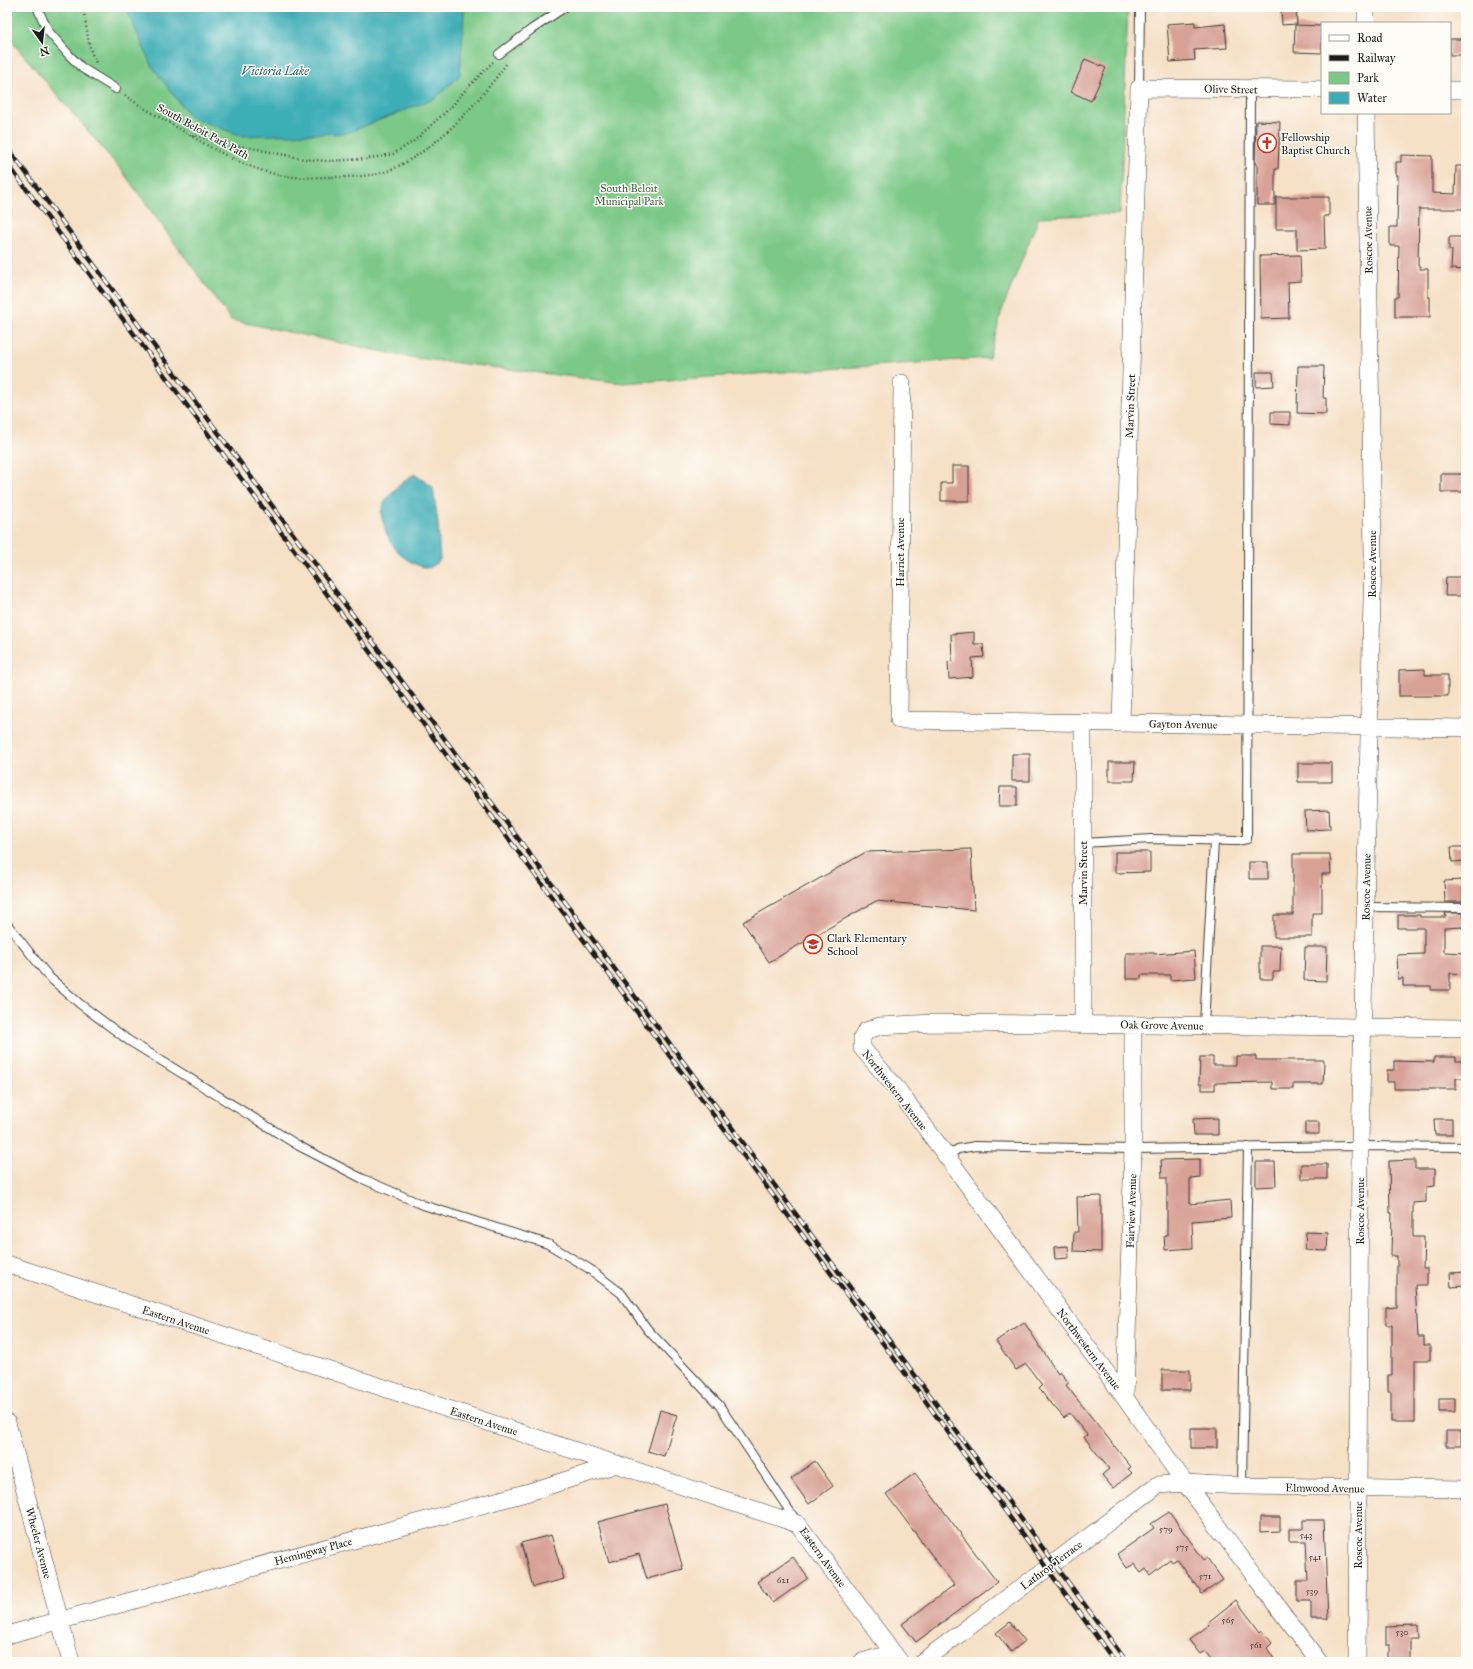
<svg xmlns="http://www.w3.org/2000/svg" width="1473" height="1669" font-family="'IM FELL Great Primer',serif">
	<rect width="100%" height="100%" fill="#fdfcf7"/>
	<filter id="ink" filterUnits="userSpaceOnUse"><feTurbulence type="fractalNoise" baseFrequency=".025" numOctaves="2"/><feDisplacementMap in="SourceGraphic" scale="8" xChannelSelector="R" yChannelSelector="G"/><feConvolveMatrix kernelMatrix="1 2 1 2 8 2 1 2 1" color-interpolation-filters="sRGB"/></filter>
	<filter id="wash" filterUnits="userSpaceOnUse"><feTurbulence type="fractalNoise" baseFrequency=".012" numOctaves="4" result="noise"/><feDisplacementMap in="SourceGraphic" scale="16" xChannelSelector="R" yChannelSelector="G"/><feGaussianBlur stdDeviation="0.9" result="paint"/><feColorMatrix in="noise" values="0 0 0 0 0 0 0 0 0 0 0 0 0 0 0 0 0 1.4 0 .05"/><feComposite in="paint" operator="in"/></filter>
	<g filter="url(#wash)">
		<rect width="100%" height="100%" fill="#f6e0c6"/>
		<path fill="#7bc887" stroke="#4c7252" d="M7 7H1128L1120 214 1039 217 1002 310 989 358 623 383 408 357 231 320 122 171 7 36Z"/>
		<path fill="#3cadb6" stroke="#2c6469" d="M126 7H466L464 14 460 75 436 98 347 133 242 136 190 117 151 65Z
			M414 474 433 487 438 523 440 560 430 568C407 566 389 547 384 525 383 522 381 516 381 513 384 496 401 483 414 474Z"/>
		<g id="blocks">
			<path fill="#d8a196" d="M1281 7H1296L1297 24 1282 25Z
				M1195 22V27L1225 24 1227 48 1194 50 1195 60 1170 62 1167 24Z
				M1295 25 1322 26V53L1294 52Z
				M1450 39H1466V55H1450Z
				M1085 59 1106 68 1091 101 1071 92Z
				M1256 121 1280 122 1278 169H1275V205H1257V164H1255Z
				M1401 155 1432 156V193L1455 194 1456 166H1466V209H1419L1418 266H1420V269H1428V297H1430V317H1395V297H1398L1399 246H1390V227H1397L1398 175H1396V162H1401Z
				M1276 197H1329V216H1324L1325 249 1297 250V229H1276Z
				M1449 237H1466V270L1451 269 1452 250H1449Z
				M1300 255 1301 281 1288 282 1289 318 1261 319 1260 256Z
				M1298 366H1324L1323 398H1326V414L1297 413Z
				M1256 372H1273L1274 386 1256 387Z
				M1271 412H1290V425L1271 424Z
				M952 466H969V501H941V483H952Z
				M1441 474H1463V492H1441Z
				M1446 577H1463V596H1445Z
				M974 632V644H983L984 657 972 658 973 677 949 679 948 662 952 661 951 634Z
				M1425 669V675H1448V696H1399V670Z
				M1012 754H1030V781H1012Z
				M1109 762H1135L1134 781H1109Z
				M1298 763H1332V782H1298Z
				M1000 787H1017V806H999Z
				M1329 810 1330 829 1306 830 1305 811Z
				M1451 847H1466V861L1452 862Z
				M971 849 974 910 876 901 769 962 743 922 866 852Z
				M1115 852H1150V872L1115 873Z
				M1293 854H1330L1331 874H1322V913H1312V937H1274V915H1293Z
				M1249 862H1268V879H1249Z
				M1462 880 1463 902H1445L1444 881Z
				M1445 913H1463L1464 927 1444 928V952L1466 953V974L1450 973V990H1431V986H1403V978L1398 979 1397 955 1424 954V928H1398V915H1420V917H1446Z
				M1260 946H1281L1280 972H1273V979H1260Z
				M1305 947H1327L1326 981 1304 980Z
				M1194 951 1196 978 1170 980V975H1141V979H1126V953H1154V954Z
				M1236 1056H1256V1060H1324L1323 1084H1293V1089H1272V1082L1215 1083V1090H1202V1084H1199L1200 1057H1213V1065H1236Z
				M1434 1057H1456V1061H1466V1078H1456V1089H1394V1082H1387V1070H1394V1061L1434 1062Z
				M1218 1118V1135H1194L1193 1119Z
				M1434 1119H1452V1135H1435Z
				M1305 1122H1319V1134H1305Z
				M1200 1159V1177L1190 1178V1204L1230 1200 1231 1218 1192 1221 1193 1248 1165 1250 1164 1235H1167V1178H1162L1161 1160Z
				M1415 1160V1169H1435V1186L1426 1187V1202L1413 1203V1237H1424L1423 1268H1427V1285H1415L1418 1337H1424V1345H1430V1360H1415V1422H1391V1392H1388V1375H1392V1325H1386V1308L1397 1307V1256H1391L1392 1213H1390L1389 1161Z
				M1256 1162H1275L1276 1186 1256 1187Z
				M1301 1164H1327V1179H1301Z
				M1101 1196V1252L1073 1251 1074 1232H1078L1077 1197Z
				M1306 1232 1328 1233 1327 1251 1305 1250Z
				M1068 1246 1069 1258 1055 1259 1054 1247Z
				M1466 1272V1286L1451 1287 1450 1273Z
				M1024 1322 1058 1374 1060 1372 1069 1383 1066 1385 1131 1467 1128 1469 1132 1473 1113 1488 1102 1475 1109 1469 1084 1437 1087 1435 1070 1413 1064 1418 1050 1402H1049L1039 1388 1042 1385 1026 1364 1016 1370 996 1341Z
				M1162 1370H1190V1390H1162Z
				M1439 1399H1455V1412H1439Z
				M660 1410 677 1415 664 1456 648 1451Z
				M1191 1428H1217V1448H1191Z
				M1446 1431H1461V1446H1446Z
				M815 1461 833 1486 809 1504 791 1479Z
				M915 1473 997 1582 916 1642 902 1624 954 1585 886 1494Z
				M665 1504 683 1569 647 1579 639 1554 609 1562 598 1522Z
				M1169 1512 1204 1560 1207 1558 1223 1580 1202 1594 1177 1559 1172 1562 1170 1559 1150 1575 1146 1569 1141 1573 1134 1564 1127 1568 1117 1554 1154 1528 1151 1524Z
				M1260 1517H1280V1531L1260 1532Z
				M1303 1520H1324L1328 1619H1311V1601H1297V1581H1308L1306 1541H1289V1529H1303Z
				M551 1535 564 1579 533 1587 521 1543Z
				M793 1557 808 1578 773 1603 757 1582Z
				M1236 1600 1260 1632 1262 1630 1272 1643 1267 1648 1276 1662H1213L1205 1651 1200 1654 1189 1640 1209 1625 1207 1623Z
				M1010 1622 1025 1641 1011 1652 996 1633Z
				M1417 1625 1418 1638H1410V1662H1390V1645H1386V1626Z"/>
		</g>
	</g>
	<g filter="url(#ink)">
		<use href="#blocks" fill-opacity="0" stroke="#3d3936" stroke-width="1"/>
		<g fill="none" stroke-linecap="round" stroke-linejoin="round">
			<g stroke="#3d3936" stroke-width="10">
				<path id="service" d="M37 7 48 31 69 55 82 68 116 89
					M499 54 532 29 565 7
					M1139 88 1140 7
					M1083 843 1151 839 1237 841 1247 839 1250 89
					M1365 907 1466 908
					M7 924 49 977 80 1004 128 1040 299 1146 363 1179 423 1205 548 1244 588 1268 621 1293 648 1330 719 1405 797 1522
					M1204 1025 1214 841
					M946 1157 958 1149 975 1146 1133 1149 1360 1146 1466 1147
					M1242 1486 1248 1147"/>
			</g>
			<g stroke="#3d3936" stroke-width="18">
				<path id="minor" d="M1366 23V7
					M1450 90H1466
					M902 383 899 720 1466 728
					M1121 723 1139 88 1322 89
					M1083 1023V723
					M7 1264 798 1524 900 1662
					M1125 1398 1133 1149V1025
					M7 1423 71 1662
					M7 1635 529 1492 617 1464
					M862 1662 893 1653
					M922 1662 1158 1485 1185 1483 1242 1486 1466 1489
					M1319 1662 1185 1483 1125 1398 897 1089 862 1048V1038L866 1031 880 1026 933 1023 1466 1028
					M1357 1662 1360 1146 1373 554 1366 113"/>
			</g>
			<path stroke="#3d3936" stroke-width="2.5" stroke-dasharray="1 3" stroke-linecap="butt" d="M83 7 90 49 96 63
				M125 95C138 105 154 114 168 122 202 142 241 168 280 175 296 179 314 177 331 177 351 177 372 177 390 170 437 150 478 103 507 63
				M192 135 225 144 252 148 304 159 327 161 366 159 393 154 414 141 451 107 468 87 493 62"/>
			<use href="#service" stroke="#fff" stroke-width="8"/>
			<use href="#minor" stroke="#fff" stroke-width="17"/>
			<g stroke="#1c1c1c" stroke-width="4.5">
				<path id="rail" d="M7 147 1127 1662
					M7 163 913 1384 1115 1662"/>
			</g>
			<use href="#rail" stroke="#fdfcf7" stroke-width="3" stroke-dasharray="9" stroke-linecap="butt"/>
		</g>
	</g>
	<defs>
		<g id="church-ring" transform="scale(1)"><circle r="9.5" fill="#fdfcf7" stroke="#c8321e" stroke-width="1.5"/><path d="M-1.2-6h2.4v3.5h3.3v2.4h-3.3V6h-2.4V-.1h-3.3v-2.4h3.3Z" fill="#c8321e"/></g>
		<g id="school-ring" transform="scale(1)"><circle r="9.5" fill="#fdfcf7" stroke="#c8321e" stroke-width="1.5"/><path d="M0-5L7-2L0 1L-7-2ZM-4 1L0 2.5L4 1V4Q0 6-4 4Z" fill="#c8321e"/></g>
	</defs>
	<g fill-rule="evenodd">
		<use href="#church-ring" x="1267" y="143"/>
		<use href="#school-ring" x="813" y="944"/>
	</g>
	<g text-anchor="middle" stroke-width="3" stroke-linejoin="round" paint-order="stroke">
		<g font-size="9" fill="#4b3d3a">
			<text x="1166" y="1532">579</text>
			<text x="1306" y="1538">543</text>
			<text x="1182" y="1550">575</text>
			<text x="1315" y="1560">541</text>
			<text x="1205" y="1579">571</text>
			<text x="783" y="1583">621</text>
			<text x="1312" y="1594">539</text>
			<text x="1228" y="1623">565</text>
			<text x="1402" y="1635">530</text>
			<text x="1256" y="1648">561</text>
		</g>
		<g font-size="11" fill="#1c1c1c" stroke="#fdfcf7">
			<text transform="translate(1231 89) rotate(1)" y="4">Olive Street</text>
			<text transform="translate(203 131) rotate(29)" y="4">South Beloit Park Path</text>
			<text transform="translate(1368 240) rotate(-91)" y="4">Roscoe Avenue</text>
			<text transform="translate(1130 406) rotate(-88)" y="4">Marvin Street</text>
			<text transform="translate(900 552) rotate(-90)" y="4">Harriet Avenue</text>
			<text transform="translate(1372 564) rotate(-90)" y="4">Roscoe Avenue</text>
			<text transform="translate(1183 724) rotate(1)" y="4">Gayton Avenue</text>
			<text transform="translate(1083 873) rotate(-90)" y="4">Marvin Street</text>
			<text transform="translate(1366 887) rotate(-89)" y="4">Roscoe Avenue</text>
			<text transform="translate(1162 1025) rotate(1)" y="4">Oak Grove Avenue</text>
			<text transform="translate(895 1090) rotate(52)" y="4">Northwestern Avenue</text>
			<text transform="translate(1131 1211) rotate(-88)" y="4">Fairview Avenue</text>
			<text transform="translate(1360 1211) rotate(-90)" y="4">Roscoe Avenue</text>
			<text transform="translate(176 1320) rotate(18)" y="4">Eastern Avenue</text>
			<text transform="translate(1089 1349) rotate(53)" y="4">Northwestern Avenue</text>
			<text transform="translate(484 1421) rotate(18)" y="4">Eastern Avenue</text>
			<text transform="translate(1325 1488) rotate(1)" y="4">Elmwood Avenue</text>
			<text transform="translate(1358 1535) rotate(-90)" y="4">Roscoe Avenue</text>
			<text transform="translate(39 1543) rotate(75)" y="4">Wheeler Avenue</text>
			<text transform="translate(313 1551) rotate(-15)" y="4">Hemingway Place</text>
			<text transform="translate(823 1557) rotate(54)" y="4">Eastern Avenue</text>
			<text transform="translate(1051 1565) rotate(-37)" y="4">Lathrop Terrace</text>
		</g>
		<g font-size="11" fill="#1c1c1c" stroke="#fdfcf7" text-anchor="start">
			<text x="1281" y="141">Fellowship<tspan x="1281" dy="13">Baptist Church</tspan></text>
			<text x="827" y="942">Clark Elementary<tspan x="827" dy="13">School</tspan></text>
		</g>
		<g font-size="11" fill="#426147" stroke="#fdfcf7">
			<text x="629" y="192">South Beloit<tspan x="629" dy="13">Municipal Park</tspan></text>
		</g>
		<g font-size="12" font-style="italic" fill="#2c6469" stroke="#fdfcf7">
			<text x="275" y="75">Victoria Lake</text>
		</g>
	</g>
	<rect width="1473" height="1669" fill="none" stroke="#fdfcf7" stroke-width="24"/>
	<rect x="1321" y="22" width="130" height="92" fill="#fdfcf7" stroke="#a3a29f"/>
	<rect x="1329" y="35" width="20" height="6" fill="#ffffff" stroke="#a3a29f"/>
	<text x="1357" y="42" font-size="12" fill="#1c1c1c">Road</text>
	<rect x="1329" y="55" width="20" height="6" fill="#1c1c1c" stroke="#a3a29f"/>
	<text x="1357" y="62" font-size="12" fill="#1c1c1c">Railway</text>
	<rect x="1329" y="72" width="20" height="12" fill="#7bc887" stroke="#a3a29f"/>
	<text x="1357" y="82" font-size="12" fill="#1c1c1c">Park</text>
	<rect x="1329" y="92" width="20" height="12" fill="#3cadb6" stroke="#a3a29f"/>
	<text x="1357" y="102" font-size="12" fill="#1c1c1c">Water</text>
	<g transform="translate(42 42) rotate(165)" stroke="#fdfcf7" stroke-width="3" paint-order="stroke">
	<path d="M0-3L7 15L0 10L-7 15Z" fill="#1c1c1c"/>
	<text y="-6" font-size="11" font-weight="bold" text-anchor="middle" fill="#1c1c1c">N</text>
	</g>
</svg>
